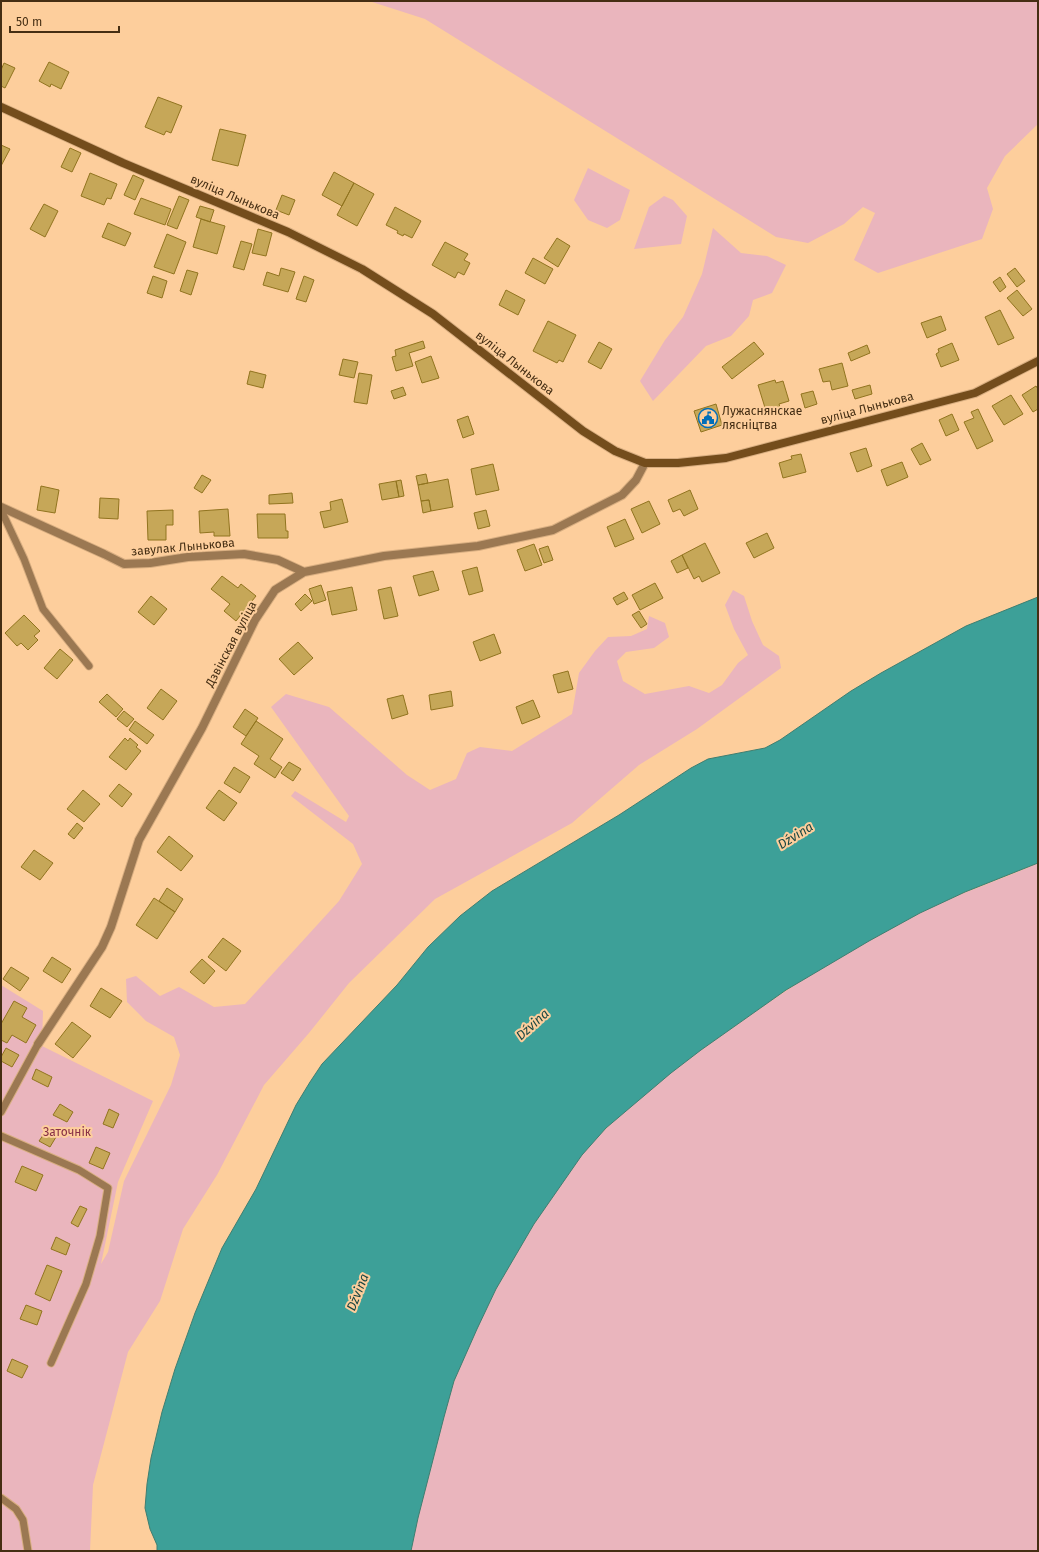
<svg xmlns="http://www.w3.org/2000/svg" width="1039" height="1552" font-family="'Fira Sans',sans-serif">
	<rect width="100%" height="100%" fill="#fdce9c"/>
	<path fill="#eab5bd" d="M369 1H1038V124L1005 156 987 188 993 209 982 239 878 273 854 260 875 213 863 207 844 224 808 243 776 237 425 19Z
		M588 168 630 190 620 220 607 228 588 220 574 200Z
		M664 196 673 200 687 216 681 244 634 249 649 207Z
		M713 228 741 253 767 256 786 265 772 293 753 300 749 316 731 336 706 346 653 401 640 381 665 340 683 317 702 274Z
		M733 590 744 596 752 621 763 645 779 656 781 668 697 729 639 765 572 823 435 899 349 983 309 1033 264 1085 217 1175 183 1229 160 1301 128 1352 93 1485 90 1551H1V985L43 1011 42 1046 153 1101 118 1182 101 1264 108 1252 124 1181 171 1085 180 1055 174 1037 146 1021 127 1002 126 979 136 976 160 996 179 987 214 1007 245 1004 339 901 362 864 353 844 291 796 295 791 346 822 349 816 271 707 286 694 329 707 407 775 430 790 456 779 467 753 480 747 512 751 572 714 579 673 595 651 608 637 631 636 647 629 649 616 665 623 669 637 654 648 626 652 617 661 623 681 645 694 689 686 709 693 722 685 738 663 748 655 734 629 725 605Z
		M1038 863V1551H411C422 1495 436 1432 455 1379 466 1348 480 1318 496 1289 503 1276 511 1264 518 1251 538 1217 559 1182 584 1152 626 1104 682 1062 735 1026 794 984 855 945 920 913 958 893 999 881 1038 863Z"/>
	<path fill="#3da098" stroke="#3f7e70" d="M1038 597V863L965 892 920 913 869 941 786 990 701 1050 671 1073 606 1128 582 1155 534 1224 496 1289 477 1329 454 1381 444 1417 418 1518 411 1551H157V1545L150 1529 145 1508 147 1484 151 1458 162 1412 175 1369 195 1313 222 1248 256 1189 296 1105 310 1082 322 1064 397 985 428 947 460 916 492 891 619 815 691 768 708 759 765 748 780 740 851 691 881 673 966 626Z"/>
	<path fill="#c6a758" stroke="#91741f" d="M49 62 69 72 61 89 51 84 50 87 39 81Z
		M4 63 15 68 5 88 1 86V70Z
		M158 97 182 106 171 133 166 131 164 135 145 127Z
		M220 129 246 135 238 166 212 160Z
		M1 145 10 149 1 166Z
		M70 148 81 153 72 172 61 167Z
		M334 172 354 183 342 206 322 195Z
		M90 173 117 184 111 199 107 198 104 205 81 196Z
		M133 175 144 180 135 200 124 195Z
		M354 183 374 194 357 226 337 215Z
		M282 195 295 200 289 215 276 210Z
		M179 196 189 200 177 229 167 225Z
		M141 198 171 209 165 225 134 214Z
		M44 204 58 211 45 237 30 229Z
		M200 206 214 210 210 222 196 217Z
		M395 207 421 221 412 238 404 234 403 236 397 233 398 231 386 225Z
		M201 219 225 226 217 254 193 247Z
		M108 223 131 233 125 246 102 237Z
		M258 229 272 233 266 256 252 253Z
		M167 234 186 242 174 274 154 267Z
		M557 238 570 246 558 267 544 258Z
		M241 241 252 244 244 270 233 267Z
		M445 242 468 254 464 260 470 263 464 275 458 272 455 278 432 265Z
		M533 258 553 269 545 284 525 273Z
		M281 268 295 272 288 292 263 285 267 272 279 276Z
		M1015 268 1025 281 1017 287 1007 274Z
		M187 270 198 273 191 295 180 291Z
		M153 276 167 281 162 298 147 293Z
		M304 276 314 280 306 302 296 299Z
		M1000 277 1006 287 1000 292 993 282Z
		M506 290 525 300 518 315 499 305Z
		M1017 290 1032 309 1023 316 1007 298Z
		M1000 310 1014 338 998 345 985 317Z
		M941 316 946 330 927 338 921 323Z
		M548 321 576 335 563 362 559 360 557 363 533 351Z
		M423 341 425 348 409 353 413 366 396 371 392 357 396 356 395 350Z
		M599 342 612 349 601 369 588 362Z
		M754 342 764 354 732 379 722 367Z
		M952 343 959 360 941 367 936 354 939 352 938 349Z
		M867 345 870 353 851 361 848 353Z
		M431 356 439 378 422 383 415 362Z
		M343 359 358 362 354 378 339 375Z
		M842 363 848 386 832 390 830 381 823 382 819 369Z
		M250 371 266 375 263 388 247 384Z
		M359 373 372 375 367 404 354 402Z
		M775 380 776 383 783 381 789 401 779 404 780 407 766 411 758 385Z
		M870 385 872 394 855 399 852 390Z
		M1036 386 1038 389V409L1033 412 1022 395Z
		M403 387 406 395 394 399 391 391Z
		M813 391 817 404 805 408 801 394Z
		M1011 395 1023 414 1004 425 992 406Z
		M716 404 722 425 701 432 694 411Z
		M978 409 993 441 977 449 964 422 974 418 971 412Z
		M952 414 959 430 946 436 939 420Z
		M468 416 474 434 463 438 457 420Z
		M922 443 931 460 920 465 911 449Z
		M866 448 872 466 857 472 850 453Z
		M801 454 806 472 783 478 779 463 792 459 791 456Z
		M902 462 908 477 887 486 881 470Z
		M493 464 499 490 476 495 471 469Z
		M426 474 428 483 418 485 416 476Z
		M202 475 211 480 202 493 194 488Z
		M448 479 453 507 431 511 429 500 421 501 418 485Z
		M401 480 404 496 399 497 396 481Z
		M396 481 399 497 382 500 379 484Z
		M41 486 59 490 55 513 37 510Z
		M690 490 698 509 684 516 680 509 673 512 668 500Z
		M292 493 293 503 269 504V495Z
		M100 498 119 499 118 519 99 518Z
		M342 499 348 522 324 528 320 512 331 510 330 502Z
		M429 500 431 511 423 513 421 501Z
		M649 501 660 524 642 533 631 509Z
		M228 509 230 536H214V532L200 533 199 511Z
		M173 510V525H166V540H148L147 511Z
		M486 510 490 526 478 529 474 513Z
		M257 514H285L286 531H288V538H258Z
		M625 519 634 539 615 547 607 527Z
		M767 533 774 548 754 558 746 543Z
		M705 543 720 573 702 582 699 576 694 579 682 555Z
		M534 544 542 565 525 571 517 550Z
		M548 546 553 560 544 563 539 549Z
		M682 555 688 568 677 573 671 561Z
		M477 567 483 591 469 595 462 571Z
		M433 571 439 590 419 596 413 576Z
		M222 576 238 588 241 584 256 596 236 621 224 611 230 604 211 589Z
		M655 583 663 598 640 610 632 595Z
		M321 585 326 600 314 604 309 589Z
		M352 587 357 610 332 615 327 592Z
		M391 587 398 616 384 619 378 590Z
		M624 592 628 599 617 605 613 598Z
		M305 594 312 601 301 611 295 604Z
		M151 596 167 609 154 625 138 612Z
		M639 611 647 624 641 628 632 615Z
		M24 615 40 631 34 636 38 640 28 650 21 643 17 646 5 633Z
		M494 634 501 653 480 661 473 642Z
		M298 642 313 658 294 675 279 659Z
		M60 649 73 660 57 679 44 668Z
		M568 671 573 689 558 693 553 675Z
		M161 689 177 701 163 720 147 708Z
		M451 691 453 706 431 710 429 695Z
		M107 694 123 709 116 717 99 702Z
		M403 695 408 714 392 719 387 699Z
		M533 700 540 717 522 724 516 707Z
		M245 709 258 718 246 736 233 727Z
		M124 711 134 719 127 727 117 719Z
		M135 721 154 735 147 744 129 730Z
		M256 721 283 739 270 759 282 767 275 778 254 764 259 756 241 744Z
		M125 738 128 741 130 738 138 745 136 747 141 751 126 770 109 757Z
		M289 762 301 769 293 781 281 773Z
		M234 767 250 777 240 793 224 783Z
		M119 784 132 794 122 807 109 796Z
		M83 790 100 804 84 822 67 809Z
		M219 790 237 803 224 821 206 808Z
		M77 823 83 828 74 839 68 834Z
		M169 836 193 856 181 871 157 852Z
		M34 850 53 863 40 880 21 867Z
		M167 888 183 899 175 912 159 901Z
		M154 898 175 912 157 939 136 925Z
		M223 938 241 951 226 971 208 957Z
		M52 957 71 969 62 983 43 971Z
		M202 959 215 971 204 984 190 972Z
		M11 967 29 978 20 991 3 979Z
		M101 988 122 1001 110 1018 90 1006Z
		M14 1001 27 1008 22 1017 36 1025 26 1043 12 1035 7 1043 1 1040V1024Z
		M72 1022 91 1036 73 1058 55 1044Z
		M6 1048 19 1055 12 1067 1 1061V1057Z
		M36 1069 52 1077 48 1087 32 1079Z
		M60 1104 73 1112 67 1122 53 1115Z
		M109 1109 119 1114 113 1128 103 1124Z
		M46 1131 56 1137 50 1147 39 1141Z
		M96 1147 110 1153 103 1169 89 1163Z
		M22 1166 43 1175 36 1191 15 1182Z
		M80 1206 87 1209 78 1227 71 1223Z
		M56 1237 70 1244 66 1255 51 1249Z
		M47 1265 62 1271 50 1301 35 1294Z
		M26 1305 42 1311 37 1325 20 1319Z
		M12 1359 28 1366 22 1378 7 1371Z"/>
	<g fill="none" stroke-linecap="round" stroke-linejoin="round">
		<g stroke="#d8ae81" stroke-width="9">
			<path id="lane" d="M1 510 24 559 43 609 89 666
				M1 1112 38 1044
				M1 1136 79 1170 108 1188 100 1236 86 1284 51 1363
				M1 1498 16 1509 23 1520 28 1551"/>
		</g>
		<g stroke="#d8ae81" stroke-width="10">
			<path id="street" d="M1 507 104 554 124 564 150 563 188 557 244 554 278 560 304 572
				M38 1044 102 947 111 927 139 840 202 728 255 620 275 590 304 572 384 556 478 546 553 530 622 495 636 480 645 463"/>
		</g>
		<g stroke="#d8ae81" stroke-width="10">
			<path id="secondary" d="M1 107 123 163 288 232 362 269 433 314 583 431 615 451 645 463H678L726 458 975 393 1038 361"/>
		</g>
		<use href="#lane" stroke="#9b7852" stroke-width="7"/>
		<use href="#street" stroke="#9b7852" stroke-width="8"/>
		<use href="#secondary" stroke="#744d1c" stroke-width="8"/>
	</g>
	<defs>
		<g id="civic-ring" transform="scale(1)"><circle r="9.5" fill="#fdce9c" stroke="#006eb9" stroke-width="1.5"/><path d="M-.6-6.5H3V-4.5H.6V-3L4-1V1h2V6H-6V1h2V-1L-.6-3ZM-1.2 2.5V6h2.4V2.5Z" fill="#006eb9"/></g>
	</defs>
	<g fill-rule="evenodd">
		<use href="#civic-ring" x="708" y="418"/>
	</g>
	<g text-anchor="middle" stroke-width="4" stroke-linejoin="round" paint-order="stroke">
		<g font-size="12" fill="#452e13" stroke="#fdce9c">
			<text transform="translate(235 197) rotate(23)" y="4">вуліца Лынькова</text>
			<text transform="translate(515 363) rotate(38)" y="4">вуліца Лынькова</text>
			<text transform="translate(867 408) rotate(-15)" y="4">вуліца Лынькова</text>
			<text transform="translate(183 547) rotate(-5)" y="4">завулак Лынькова</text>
			<text transform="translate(231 644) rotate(-62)" y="4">Дзвінская вуліца</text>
		</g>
		<g font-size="12" fill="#452e13" stroke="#fdce9c" text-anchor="start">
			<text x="722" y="415">Лужаснянскае<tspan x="722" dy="14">лясніцтва</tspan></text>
		</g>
		<g font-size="12" fill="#893147" stroke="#fdce9c">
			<text x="67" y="1136">Заточнік</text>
		</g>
		<g font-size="13" font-style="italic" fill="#194542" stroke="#fdce9c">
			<text transform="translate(795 835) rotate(-32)" y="5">Dźvina</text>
			<text transform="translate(532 1024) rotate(-42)" y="5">Dźvina</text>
			<text transform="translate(357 1292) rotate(-68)" y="5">Dźvina</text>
		</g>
	</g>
	<rect width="1039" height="1552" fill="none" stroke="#452e13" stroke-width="4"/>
	<path d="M10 26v6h109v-6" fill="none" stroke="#452e13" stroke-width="2"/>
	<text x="16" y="26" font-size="12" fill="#452e13" stroke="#fdce9c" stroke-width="3" paint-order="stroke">50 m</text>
</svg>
